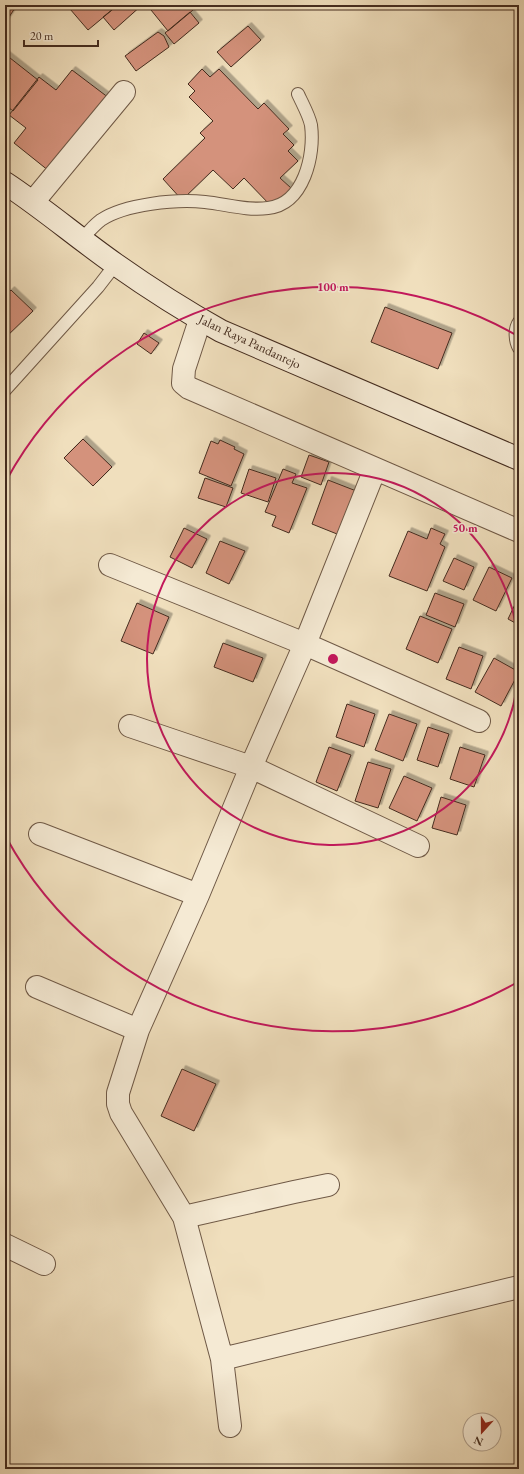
<svg xmlns="http://www.w3.org/2000/svg" width="524" height="1474" font-family="'EB Garamond',serif">
	<defs>
		<filter id="shadow"><feDropShadow dx="3.5" dy="-3.5" stdDeviation="0" flood-color="#0004"/></filter>
	</defs>
	<rect width="100%" height="100%" fill="#f0dfbd"/>
	<filter id="stains"><feTurbulence type="fractalNoise" baseFrequency=".005" numOctaves="4"/><feColorMatrix values="0 0 0 0 .2 0 0 0 0 .09 0 0 0 0 .02 0 0 0 .5 -.17"/></filter>
	<radialGradient id="worn" r=".72"><stop offset=".6" stop-color="#630" stop-opacity="0"/><stop offset="1" stop-color="#630" stop-opacity=".3"/></radialGradient>
	<path fill="#d4927b" stroke="#442c1f" filter="url(#shadow)" d="M5 5H17L5 23Z
		M76 5H118L88 30 70 9Z
		M118 5H142L114 30 103 17Z
		M157 5H189L193 10 168 31 151 10Z
		M190 12 199 23 174 44 165 33Z
		M248 26 261 40 231 67 217 52Z
		M158 32 164 36 169 47 136 71 125 56Z
		M5 54 38 80 13 111 5 105Z
		M202 69 210 77 219 69 258 109 264 103 289 129 283 134 294 145 288 151 298 161 280 178 291 188 272 207 244 178 233 189 213 170 182 200 163 179 205 138 200 133 213 121 189 97 195 91 188 84Z
		M72 70 109 98 54 175 14 143 26 128 9 115 39 77 56 90Z
		M11 290 33 311 5 338V296Z
		M385 307 452 333 438 369 371 342Z
		M144 333 159 343 151 354 137 344Z
		M83 439 112 467 93 486 64 458Z
		M220 440 235 447 234 449 244 454 231 486 199 473 211 441 218 444Z
		M309 455 329 462 321 485 301 477Z
		M249 469 276 478 268 502 241 493Z
		M283 469 296 474 292 483 307 488 289 533 272 526 276 516 265 512Z
		M205 478 233 488 226 507 198 498Z
		M328 480 364 494 347 538 312 524Z
		M184 528 207 539 192 568 170 557Z
		M431 528 445 534 440 544 445 547 427 591 389 576 408 531 427 539Z
		M220 541 245 551 229 584 206 573Z
		M454 558 474 567 464 590 443 581Z
		M489 567 512 578 496 611 473 600Z
		M435 593 464 604 455 627 426 615Z
		M519 596V625L508 619Z
		M137 603 169 617 153 654 121 641Z
		M420 616 452 629 438 663 406 649Z
		M223 643 263 658 253 682 214 667Z
		M459 647 483 656 471 689 446 679Z
		M494 658 519 672 501 706 475 692Z
		M347 704 375 714 364 747 336 737Z
		M389 714 417 724 403 761 375 750Z
		M428 727 449 734 438 767 417 760Z
		M329 747 351 755 337 791 316 782Z
		M460 747 485 755 474 787 450 779Z
		M368 762 391 769 378 808 355 801Z
		M404 776 432 788 417 821 389 808Z
		M441 797 466 805 457 835 432 828Z
		M182 1069 216 1084 194 1131 161 1116Z"/>
	<g fill="none" stroke-linecap="round" stroke-linejoin="round">
		<g stroke="#6f5946" stroke-width="14">
			<path id="service" d="M81 239C88 233 94 225 101 220 125 204 176 199 205 202 225 204 247 211 268 208 304 204 315 155 311 125 309 115 302 103 298 94
				M519 322C514 329 515 341 519 348
				M5 390 98 287 115 265"/>
		</g>
		<g stroke="#6f5946" stroke-width="24">
			<path id="minor" d="M33 202 124 92
				M200 320 184 369 183 383 189 388 519 531
				M110 565 305 644 479 721
				M130 726 251 767 418 846
				M40 834 198 895
				M37 987 138 1030
				M328 1185 294 1192 184 1217 121 1113 118 1104V1093L138 1030 198 895 251 767 305 644 375 469
				M184 1217 222 1359
				M5 1245 44 1264
				M230 1426 222 1359 519 1287"/>
		</g>
		<g stroke="#442c1f" stroke-width="24">
			<path id="secondary" d="M5 183C43 208 78 238 115 264 149 288 185 311 221 331L519 459"/>
		</g>
		<use href="#service" stroke="#f5ead4" stroke-width="12"/>
		<use href="#minor" stroke="#f5ead4" stroke-width="22"/>
		<use href="#secondary" stroke="#f5ead4" stroke-width="22"/>
	</g>
	<g fill="none" stroke="#c2185b" stroke-width="2">
		<path d="M519 661A186 186 0 1 1 519 657"/>
		<path d="M516 983A372 372 0 0 1 6 837M6 481A372 372 0 0 1 516 335"/>
	</g>
	<g text-anchor="middle" stroke-width="3" stroke-linejoin="round" paint-order="stroke">
		<g font-size="13" fill="#442c1f" stroke="#f5ead4">
			<text transform="translate(250 341) rotate(25)" y="5">Jalan Raya Pandanrejo</text>
		</g>
	</g>
	<circle cx="333" cy="659" r="6" fill="#c2185b" stroke="#f5ead4" stroke-width="2"/>
	<g font-size="12" text-anchor="middle" font-weight="bold" fill="#c2185b" stroke="#f5ead4" stroke-width="3" stroke-linejoin="round" paint-order="stroke">
		<text x="333" y="291">100 m</text>
		<text x="465" y="532">50 m</text>
	</g>
	<rect width="524" height="1474" fill="none" stroke="#f0dfbd" stroke-width="20"/>
	<rect x="6" y="6" width="512" height="1462" fill="none" stroke="#442c1f" stroke-width="2"/>
	<rect x="10" y="10" width="504" height="1454" fill="none" stroke="#442c1f"/>
	<g transform="translate(482 1432) rotate(201)"><circle r="19" fill="#f5ead4" stroke="#ae9e8c"/>
	<path d="M0-3L7 15L0 10L-7 15Z" fill="#8f2418"/>
	<text y="-6" font-size="11" font-weight="bold" text-anchor="middle" fill="#442c1f">N</text>
	</g>
	<path d="M24 40v6h74v-6" fill="none" stroke="#442c1f" stroke-width="2"/>
	<text x="30" y="40" font-size="12" fill="#442c1f" stroke="#f5ead4" stroke-width="3" paint-order="stroke">20 m</text>
	<rect width="100%" height="100%" filter="url(#stains)"/>
	<rect width="100%" height="100%" fill="url(#worn)"/>
</svg>
